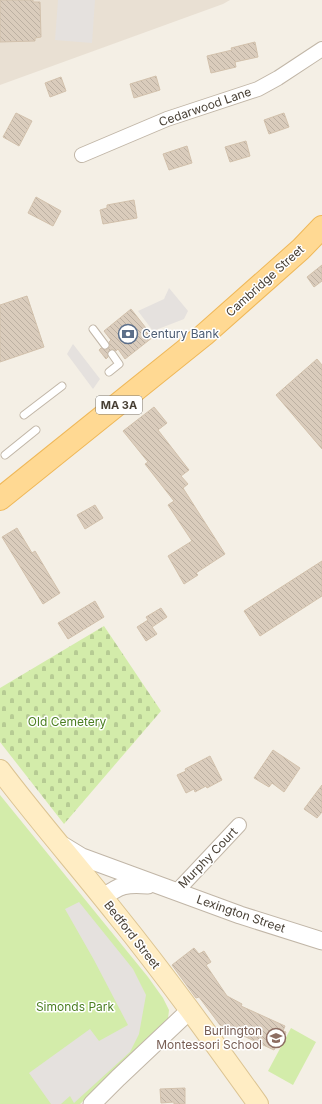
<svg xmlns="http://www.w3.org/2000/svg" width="322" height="1104" font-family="Inter,sans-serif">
	<defs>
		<pattern id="cemetery-stones" width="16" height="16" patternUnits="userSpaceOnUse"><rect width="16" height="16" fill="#d3ecaa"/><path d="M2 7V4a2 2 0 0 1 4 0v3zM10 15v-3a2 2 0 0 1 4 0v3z" fill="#b6cb93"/></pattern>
		<pattern id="building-back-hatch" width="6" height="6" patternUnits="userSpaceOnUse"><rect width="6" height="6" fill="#daccbc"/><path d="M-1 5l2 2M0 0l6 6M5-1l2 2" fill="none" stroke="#bcb0a2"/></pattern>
	</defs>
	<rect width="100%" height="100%" fill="#f4efe5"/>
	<path fill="#e9e0d3" d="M0 0H230L223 4 0 85Z"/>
	<path fill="url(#cemetery-stones)" d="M104 626 161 711 64 824 0 742V688Z"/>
	<path fill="#d3ecaa" d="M0 795 148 977 163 998 169 1010 168 1019 147 1042 80 1104H0Z
		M291 1028 316 1042 293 1085 268 1071Z"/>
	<path fill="#e5e1de" d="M58 0H95L92 43 55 40Z
		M169 288 188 311 184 319 153 331 138 311 164 299Z
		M73 344 100 379 93 389 67 354Z
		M79 902 133 969 146 995 139 1034 130 1052 74 1103 70 1096 61 1104H51L29 1073 90 1029 99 1041 128 1025 94 960 65 909Z"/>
	<path fill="url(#building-back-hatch)" stroke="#d2c1ac" d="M0 0H33V2H40L41 37 35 38V41L0 42Z
		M255 42 258 57 235 62 236 67 211 73 207 56 232 50 231 48Z
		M156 76 160 90 134 98 130 84Z
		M61 77 66 91 50 97 45 83Z
		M16 113 32 121 19 146 3 137Z
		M284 113 289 127 269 134 264 120Z
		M246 141 250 156 230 162 225 147Z
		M187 146 192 163 169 170 163 154Z
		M36 197 61 211 53 226 28 213Z
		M134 200 137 218 103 224 100 210 107 208V205Z
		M322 265V281L314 287 307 277Z
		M27 296 44 347 0 362V305Z
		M131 309 153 337 125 359 118 349 116 351 112 349 108 352V357L106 359 99 350 101 348 106 350 110 347 109 342 111 340 104 331Z
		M317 359 322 365V449L276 395Z
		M154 407 167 423 158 430 189 470 181 476 188 484 183 488 225 554 196 573 198 575 184 584 168 556 192 541 168 505 174 501 145 464 148 462 123 431Z
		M95 505 103 518 85 529 77 515Z
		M17 528 32 553 35 551 60 593 43 604 2 537Z
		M322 561V596L260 636 244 611Z
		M95 601 104 617 68 639 58 623Z
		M161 608 167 617 152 627 157 634 146 641 137 627 148 620 146 617Z
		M273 750 300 768 284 792 272 783 269 787 254 778Z
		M210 756 222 780 207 788 206 786 195 792 194 789 186 793 177 775 186 771 185 769Z
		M322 785V812L317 818 304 809Z
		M194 948 199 954 204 951 211 962 206 965 227 996 242 1004 241 1006 285 1026 283 1031 286 1032 279 1047 276 1046 274 1050 220 1025 199 997 196 998 172 965Z
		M185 1088V1104H174V1102L161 1103 160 1089Z"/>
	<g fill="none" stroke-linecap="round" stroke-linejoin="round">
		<g stroke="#c1b6a7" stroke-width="9">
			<path id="service" d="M93 329 105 345
				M109 372 119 364 112 354
				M24 415 62 386
				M5 455 36 430"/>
		</g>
		<g stroke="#c1b6a7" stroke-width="16">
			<path id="minor" d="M82 155 167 119 258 89 278 78 322 49
				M177 891 239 825"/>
		</g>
		<g stroke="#c1b6a7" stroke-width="19">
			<path id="tertiary" d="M64 846 82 857 240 915 322 941
				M102 898C120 885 126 883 148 885
				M92 1104 118 1078 190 1010"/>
		</g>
		<g stroke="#dcc492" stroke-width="22">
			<path id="secondary" d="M0 770C37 819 78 866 116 914 166 976 212 1040 258 1104"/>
		</g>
		<g stroke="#efb859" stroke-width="24">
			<path id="primary" d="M0 499 204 335 301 249 322 227"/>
		</g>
		<use href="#service" stroke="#fff" stroke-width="7"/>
		<use href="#minor" stroke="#fff" stroke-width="14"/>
		<use href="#tertiary" stroke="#fff" stroke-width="17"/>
		<use href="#secondary" stroke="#ffedc4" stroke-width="20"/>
		<use href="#primary" stroke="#ffd993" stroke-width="22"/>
	</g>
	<defs>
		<g id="bank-ring" transform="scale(1)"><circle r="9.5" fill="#fff" stroke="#5c6f8a" stroke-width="1.5"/><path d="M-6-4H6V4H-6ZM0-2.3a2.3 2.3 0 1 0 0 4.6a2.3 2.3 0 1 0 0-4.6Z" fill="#5c6f8a"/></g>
		<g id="school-ring" transform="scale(1)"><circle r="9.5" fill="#fff" stroke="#8d6e63" stroke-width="1.5"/><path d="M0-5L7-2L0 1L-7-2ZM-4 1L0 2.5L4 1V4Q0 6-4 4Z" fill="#8d6e63"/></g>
	</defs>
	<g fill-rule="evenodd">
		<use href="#bank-ring" x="128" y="334"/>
		<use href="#school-ring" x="276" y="1038"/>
	</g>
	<g text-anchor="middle" stroke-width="3" stroke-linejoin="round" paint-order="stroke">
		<rect fill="#fff" stroke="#7e7971" stroke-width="1" x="96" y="396" width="46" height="18" rx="3"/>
		<g font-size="11" font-weight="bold" fill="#473f34">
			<text x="119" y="409">MA 3A</text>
		</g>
		<g font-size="12" fill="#473f34" stroke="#fff">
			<text transform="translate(205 107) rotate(-19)" y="4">Cedarwood Lane</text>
			<text transform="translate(265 281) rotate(-42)" y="4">Cambridge Street</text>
			<text transform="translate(208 858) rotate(-46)" y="4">Murphy Court</text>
			<text transform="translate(241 914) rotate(19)" y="4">Lexington Street</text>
			<text transform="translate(132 935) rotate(52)" y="4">Bedford Street</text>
		</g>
		<g font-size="12" fill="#4e5e75" stroke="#fff" text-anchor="start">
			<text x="142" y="338">Century Bank</text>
		</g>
		<g font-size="12" fill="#4b7f22" stroke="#fff">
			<text x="67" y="726">Old Cemetery</text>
			<text x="75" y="1011">Simonds Park</text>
		</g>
		<g font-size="12" fill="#785e54" stroke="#fff" text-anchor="end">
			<text x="262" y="1035">Burlington<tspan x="262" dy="14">Montessori School</tspan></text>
		</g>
	</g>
</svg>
